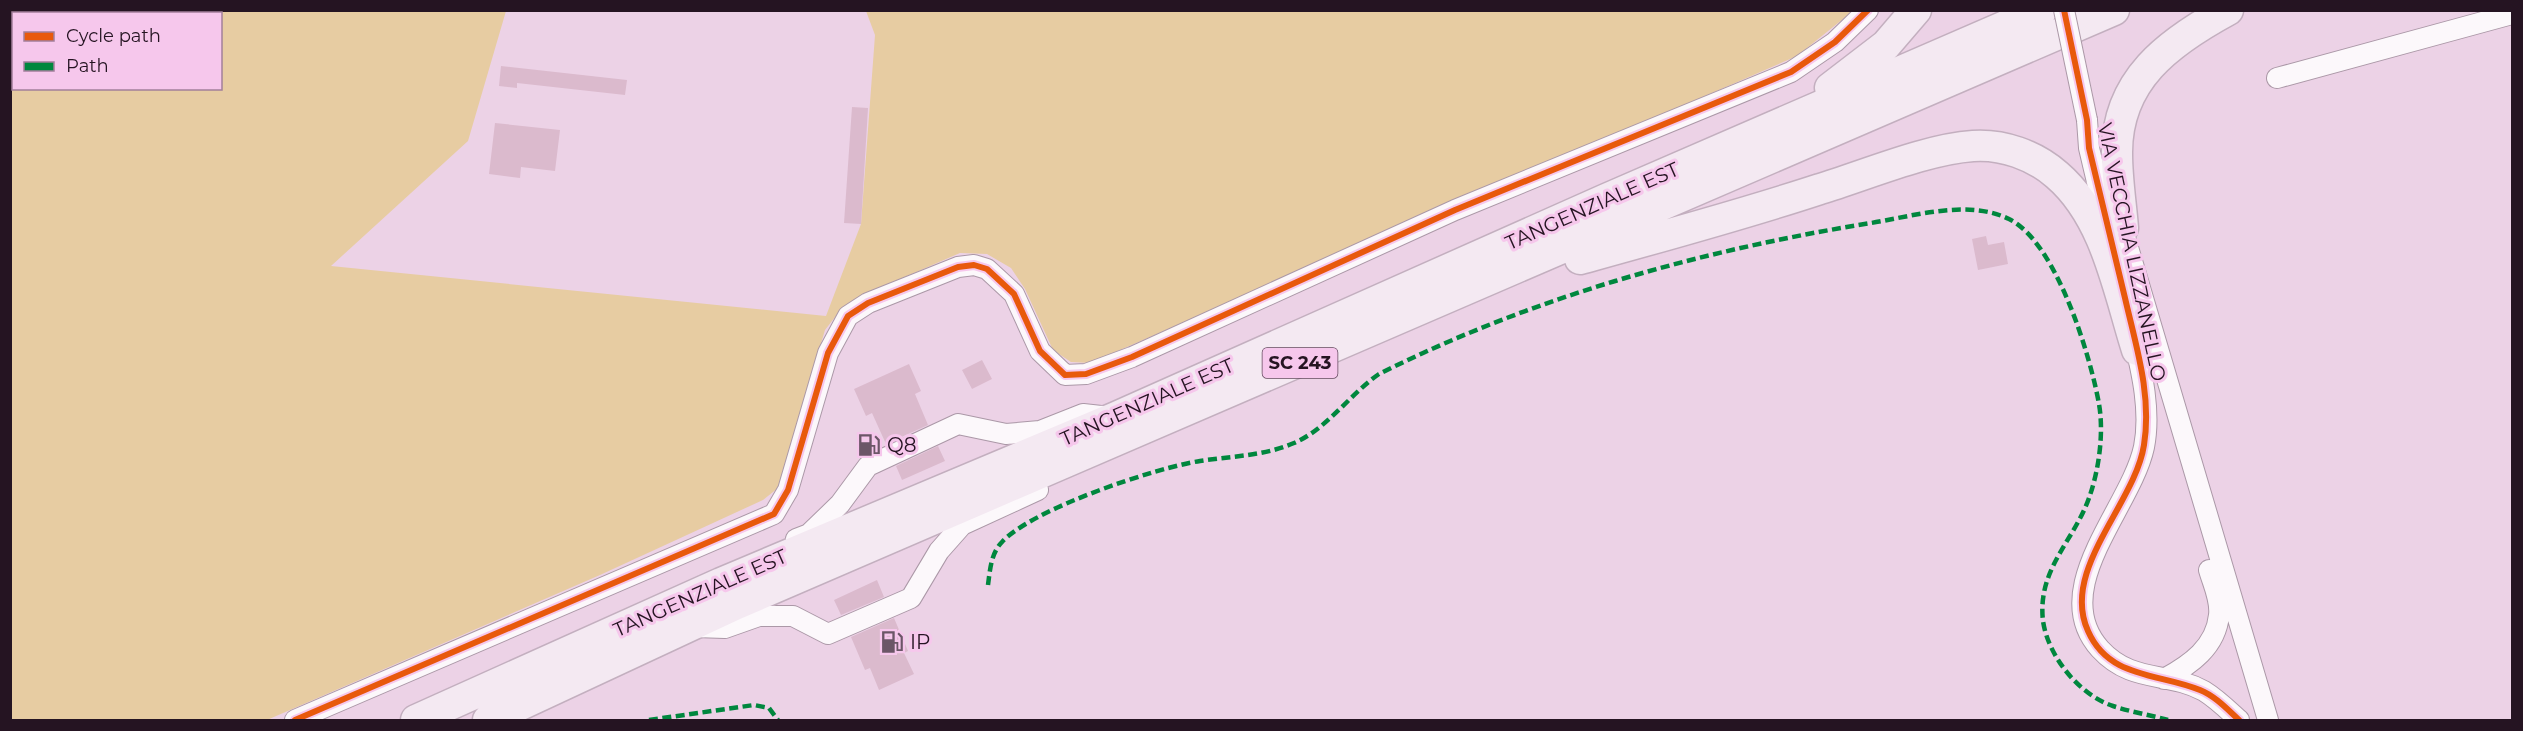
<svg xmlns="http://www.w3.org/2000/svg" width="2523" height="731" font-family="Montserrat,sans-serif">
	<rect width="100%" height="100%" fill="#ecd2e6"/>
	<path fill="#e7cca2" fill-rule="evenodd" d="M10 11H506L468 141 331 266 826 316 861 224 875 35 866 11H1853L1797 56 1090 363 1071 362 1053 350 1025 289 1011 268 987 254 960 253 861 296 842 308 825 330 778 488 763 500 600 575 267 720H11ZM14 14H220V88H14Z"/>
	<path fill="#dbbacd" d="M501 66 627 80 625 95 517 83V88L499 86Z
		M852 107 868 108 861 224 844 223Z
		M495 123 560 130 555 171 521 167 520 178 489 174Z
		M1986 236 1988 245 2004 242 2008 264 1978 270 1972 239Z
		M982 360 992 379 972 389 962 370Z
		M909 364 921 391 915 394 928 425 886 444 872 413 866 416 854 389Z
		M938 446 945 461 902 480 896 466Z
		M877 580 884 597 841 615 834 600Z
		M894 618 908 651 904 653 914 674 879 690 870 668 865 670 851 637Z"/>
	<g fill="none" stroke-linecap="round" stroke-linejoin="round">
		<g stroke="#ab98a7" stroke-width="22">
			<path id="minor" d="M2277 78 2512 14
				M2087 120 2089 148 2110 237
				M2119 217 2268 720
				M2134 339C2142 373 2151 412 2144 447 2131 508 2046 589 2100 649 2132 684 2168 671 2204 691 2217 699 2228 710 2239 720
				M796 539 809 534 840 504 868 466 958 424 1006 434 1040 431 1083 414 1110 417
				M695 627 725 628 759 616H793L828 634 911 598 939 551 962 525 1038 490
				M2164 679C2190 665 2216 647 2219 615 2221 600 2213 584 2209 570
				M295 720 774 514 788 490 828 353 848 316 868 303 958 267 974 265 987 269 1014 294 1040 351 1065 375 1086 374 1132 357 1455 210 1791 72 1835 42 1868 10"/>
		</g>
		<g stroke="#c3afbf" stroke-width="33">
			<path id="highway" d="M1830 88 1886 45 1916 10
				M2123 228C2121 203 2117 179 2117 154 2116 80 2169 42 2228 10
				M1580 259C1660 237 1741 215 1820 189 1866 175 1927 149 1973 146 2003 144 2034 155 2057 175 2106 217 2118 290 2137 350
				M416 720 721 583 1116 417 1606 199 2042 10
				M488 720 737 604 2114 10"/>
		</g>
		<use href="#minor" stroke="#fcf8fb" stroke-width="20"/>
		<use href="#highway" stroke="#f4e9f2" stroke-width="30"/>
		<g stroke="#ab98a7" stroke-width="22" stroke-linecap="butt">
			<path id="minor-bridge" d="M2064 10 2087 120"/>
		</g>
		<use href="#minor-bridge" stroke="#fcf8fb" stroke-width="20"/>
		<path stroke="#00873e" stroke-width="4.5" stroke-dasharray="9 4.5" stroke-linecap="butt" d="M988 585C990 570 991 553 1002 542 1032 509 1155 468 1200 461 1232 456 1264 456 1294 443 1327 429 1350 394 1379 374 1533 297 1702 250 1871 223 1914 216 1968 199 2009 219 2056 242 2090 354 2099 404 2104 433 2099 470 2089 498 2074 541 2037 569 2043 621 2048 656 2079 695 2113 706 2131 712 2150 715 2168 720
			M649 720 754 705 769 708 778 720"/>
		<g stroke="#f6c7ec" stroke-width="10">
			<path id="cycleway" d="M2064 10 2087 120 2089 148C2101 198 2113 248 2125 298 2136 346 2152 395 2144 445 2135 504 2060 570 2088 631 2109 679 2159 673 2200 690 2215 696 2227 709 2239 720
				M295 720 774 514 788 490 828 353 848 316 868 303 958 267 974 265 987 269 1014 294 1040 351 1065 375 1086 374 1132 357 1455 210 1791 72 1835 42 1868 10"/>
		</g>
		<use href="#cycleway" stroke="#e8590c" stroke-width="6"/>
	</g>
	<defs>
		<g id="fuel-bare" transform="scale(1.8)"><path d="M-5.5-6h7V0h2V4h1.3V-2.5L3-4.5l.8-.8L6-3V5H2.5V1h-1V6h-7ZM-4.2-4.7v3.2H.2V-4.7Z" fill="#6b5667" stroke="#f6c7ec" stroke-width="2.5" paint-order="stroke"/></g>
	</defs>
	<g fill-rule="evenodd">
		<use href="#fuel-bare" x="869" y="445"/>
		<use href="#fuel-bare" x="892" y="642"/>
	</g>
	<g text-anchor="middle" stroke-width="6" stroke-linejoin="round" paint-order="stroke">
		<rect fill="#f6c7ec" stroke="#644a5f" stroke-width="1.5" x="1262.5" y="348" width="75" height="30" rx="4.5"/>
		<g font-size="18" font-weight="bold" fill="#251422">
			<text x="1300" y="369">SC 243</text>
		</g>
		<g font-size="20" fill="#251422" stroke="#f6c7ec">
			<text transform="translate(1592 206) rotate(-24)" y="7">TANGENZIALE EST</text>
			<text transform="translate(2132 252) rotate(78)" y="7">VIA VECCHIA LIZZANELLO</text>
			<text transform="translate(1147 402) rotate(-24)" y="7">TANGENZIALE EST</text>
			<text transform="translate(700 593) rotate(-24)" y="7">TANGENZIALE EST</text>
		</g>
		<g font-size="20" fill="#251422" stroke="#f6c7ec" text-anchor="start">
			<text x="887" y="452">Q8</text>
			<text x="910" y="649">IP</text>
		</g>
	</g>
	<rect width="2523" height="731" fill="none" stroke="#251422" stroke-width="24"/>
	<rect x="12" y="12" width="210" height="78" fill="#f6c7ec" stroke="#a27f9b" stroke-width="1.5"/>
	<rect x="24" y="32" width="30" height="9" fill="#e8590c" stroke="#a27f9b" stroke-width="1.5"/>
	<text x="66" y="42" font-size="18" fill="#251422">Cycle path</text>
	<rect x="24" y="62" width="30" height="9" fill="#00873e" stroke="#a27f9b" stroke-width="1.5"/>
	<text x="66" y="72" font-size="18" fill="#251422">Path</text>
</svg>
